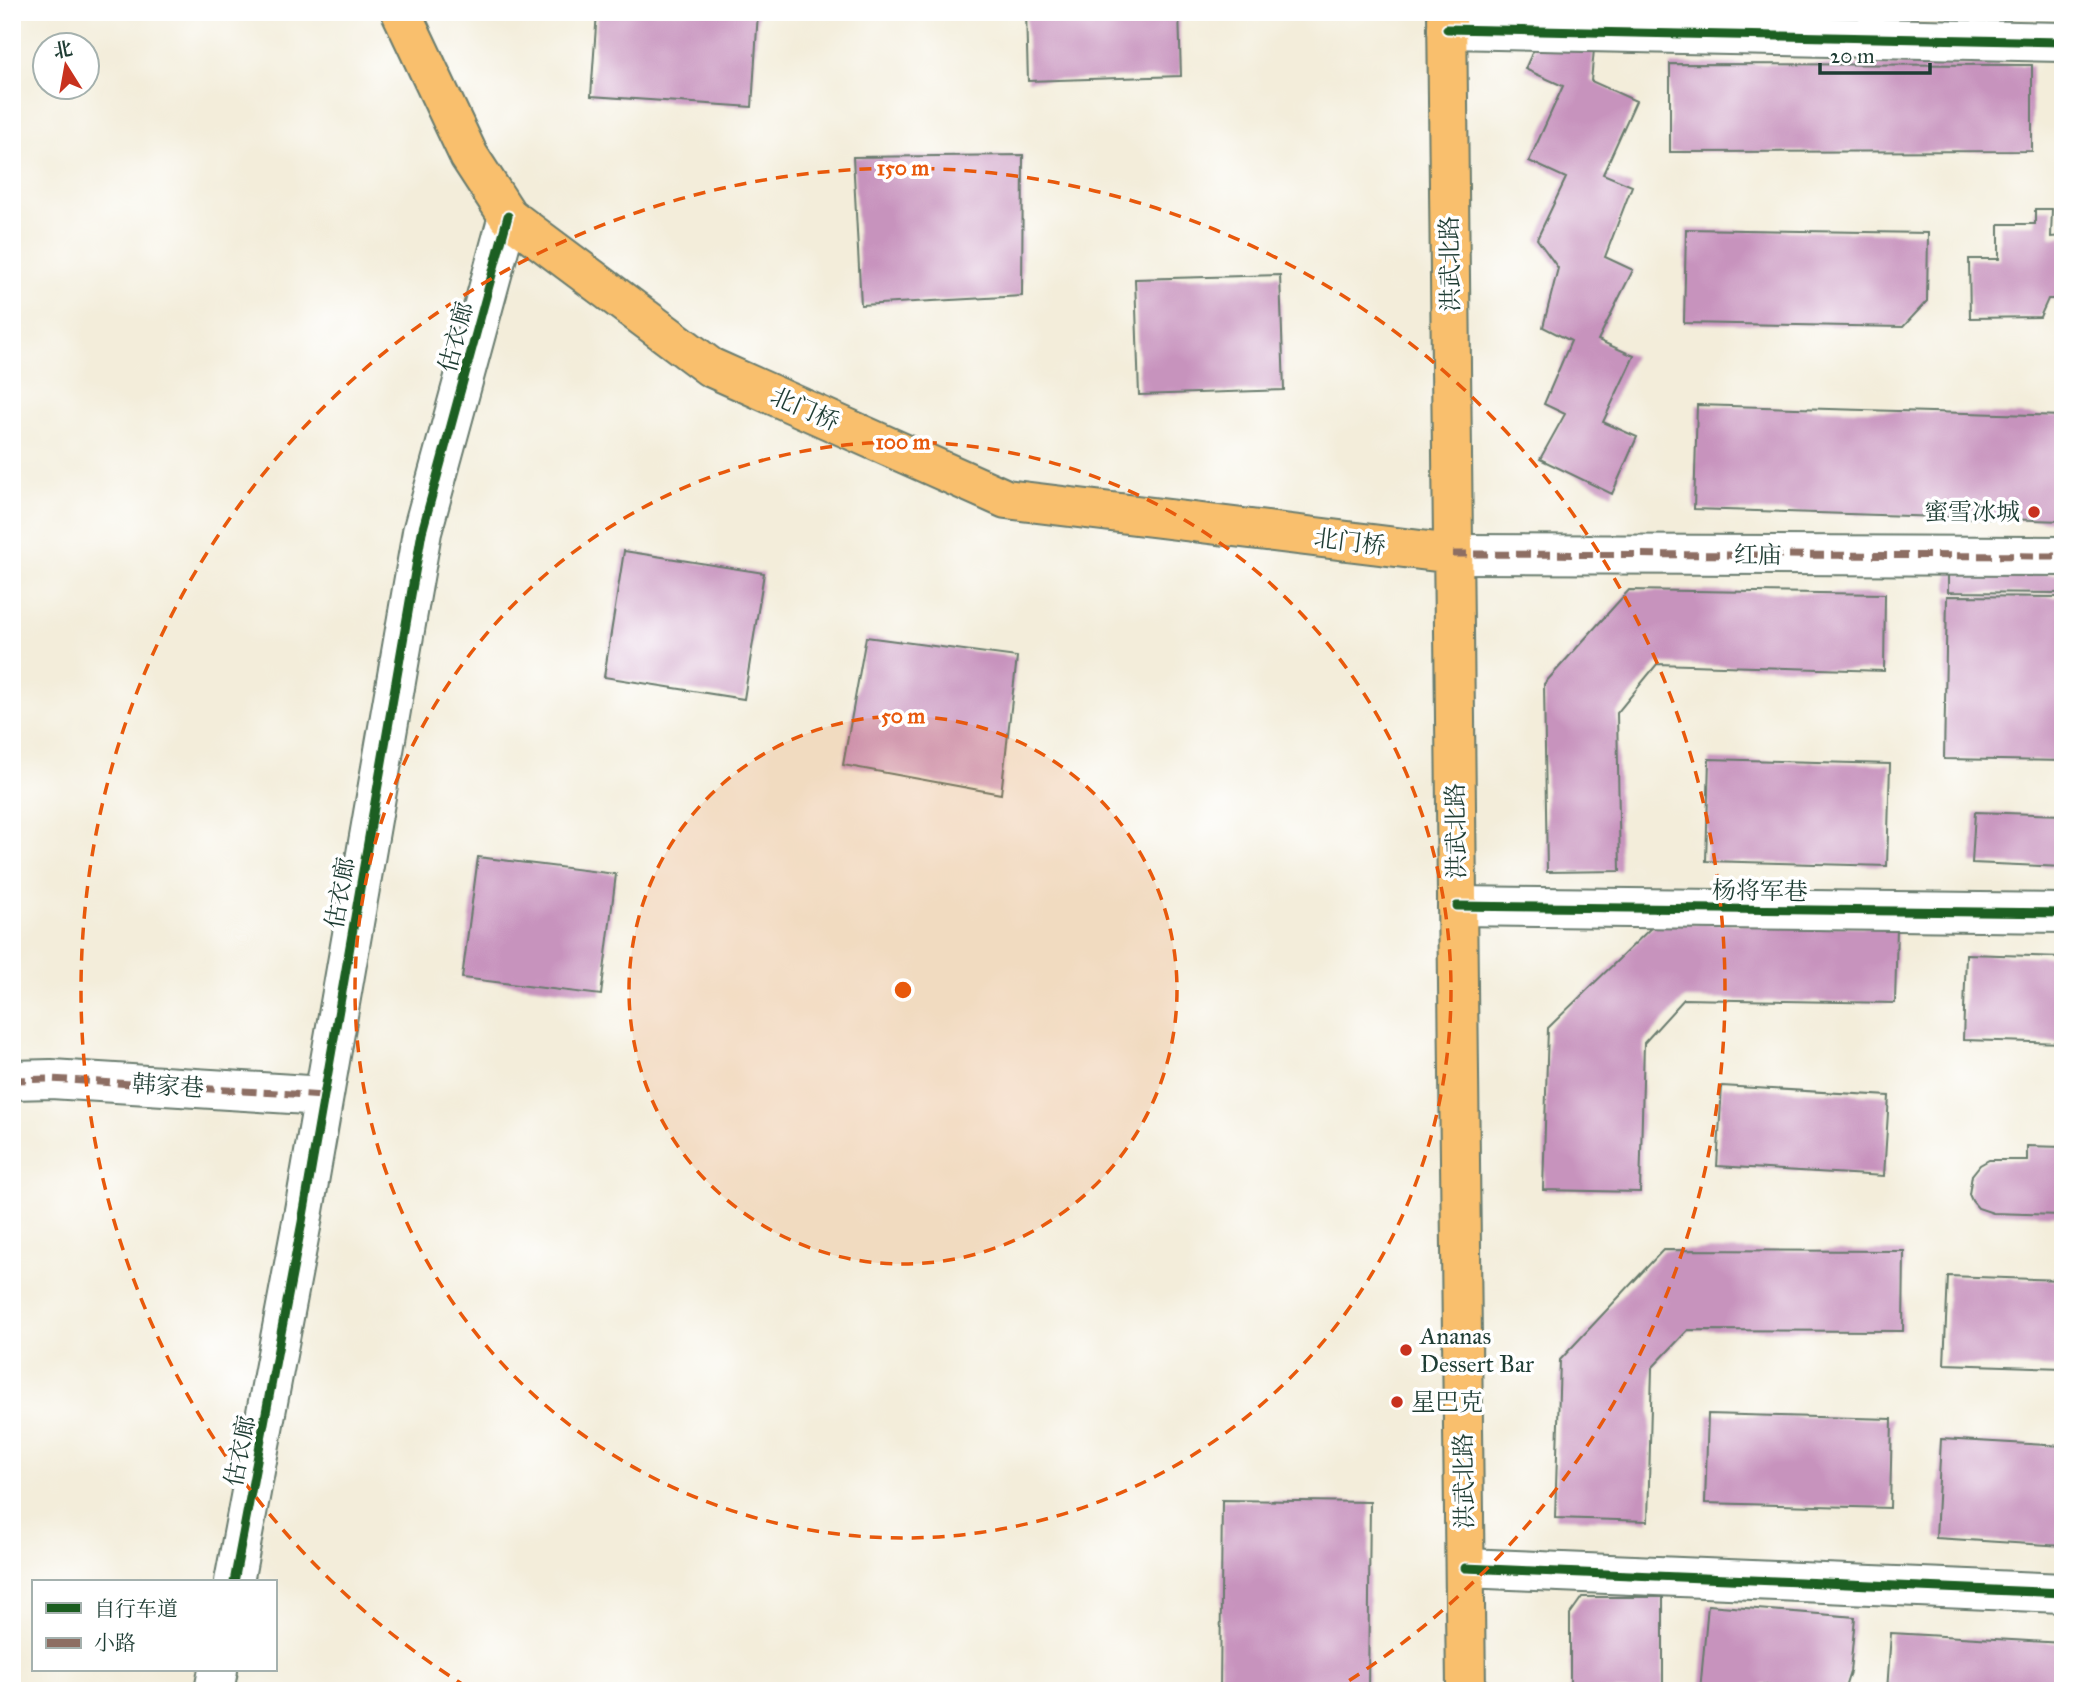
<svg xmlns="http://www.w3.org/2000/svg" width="2075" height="1703" font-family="'IM FELL Great Primer','Noto Serif SC',serif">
	<rect width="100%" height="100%" fill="#fff"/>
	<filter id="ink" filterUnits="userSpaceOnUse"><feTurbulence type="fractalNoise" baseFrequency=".0143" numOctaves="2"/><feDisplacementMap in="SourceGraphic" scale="14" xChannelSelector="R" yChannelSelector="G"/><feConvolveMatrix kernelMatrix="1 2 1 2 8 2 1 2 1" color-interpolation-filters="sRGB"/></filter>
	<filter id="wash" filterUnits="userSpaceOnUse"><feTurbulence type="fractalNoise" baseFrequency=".00686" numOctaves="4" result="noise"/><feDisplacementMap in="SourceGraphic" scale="28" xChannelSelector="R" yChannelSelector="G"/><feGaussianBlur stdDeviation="1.57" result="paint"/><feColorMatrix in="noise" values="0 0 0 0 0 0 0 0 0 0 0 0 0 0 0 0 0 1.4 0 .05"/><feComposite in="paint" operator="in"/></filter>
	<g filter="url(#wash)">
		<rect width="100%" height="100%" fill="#f3edda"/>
		<g id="blocks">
			<path fill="#c793bd" d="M597 12H758L752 107 591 96Z
				M1026 12H1179L1181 76 1028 81Z
				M1540 35 1595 39 1591 81 1636 101 1603 174 1632 186 1605 257 1633 270 1598 340 1634 356 1603 422 1637 437 1612 494 1540 459 1565 414 1544 404 1571 341 1543 327 1558 268 1537 239 1566 178 1529 161 1563 86 1525 69Z
				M1670 64 2032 65V151L1670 152Z
				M1023 155 1022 296 861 305 853 157Z
				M2035 209H2052L2051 237 2063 236V299H2048L2040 317 1970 318 1969 259H1999V224H2035Z
				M1686 229 1928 233 1927 301 1903 327 1684 323Z
				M1280 275 1284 390 1139 395 1135 279Z
				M1697 405 2063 416V521L1694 509Z
				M624 551 764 573 744 699 604 677Z
				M1948 573 2063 574V593L1948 592Z
				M1629 590 1885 594 1884 671 1657 664 1617 713 1620 871 1547 872 1544 684Z
				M1947 596 2063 597V761L1944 759Z
				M866 637 1017 657 1001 794 843 765Z
				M1709 759 1890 764 1887 866 1706 861Z
				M1975 812 2063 815V867L1972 863Z
				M478 857 616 874 601 995 462 978Z
				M1657 922 1897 927 1895 1003 1684 999 1644 1043 1640 1192 1543 1190 1548 1028Z
				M1966 954 2063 957V1043L1963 1040Z
				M1722 1086 1889 1096 1884 1176 1717 1166Z
				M2027 1146 2063 1147V1215L1993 1213 1978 1208 1972 1201 1969 1194 1972 1175 1980 1165 1989 1160H2027Z
				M1663 1250 1904 1251 1903 1331 1688 1330 1652 1368 1648 1521 1555 1518 1560 1360Z
				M1948 1276 2063 1280V1368L1944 1364Z
				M1708 1414 1892 1419 1890 1508 1705 1503Z
				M1941 1439 2063 1446V1546L1936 1538Z
				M1222 1500 1370 1502 1368 1691H1220Z
				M1582 1597H1663V1691H1570V1614Z
				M1708 1605 1855 1617 1850 1672 1844 1691 1762 1685 1761 1691H1700Z
				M1891 1633 2063 1643V1691H1887Z"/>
		</g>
	</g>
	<g filter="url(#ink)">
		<use href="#blocks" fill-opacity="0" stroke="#697b6e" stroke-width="2"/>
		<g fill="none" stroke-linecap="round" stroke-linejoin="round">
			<g stroke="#697b6e" stroke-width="42">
				<path id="minor" d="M1447 29 2063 42
					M1453 554 2063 556
					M1457 906 2063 913
					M12 1080 51 1079 324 1096
					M1465 1568 2063 1593
					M234 1582 302 1222 422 532 508 216
					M214 1691 218 1670"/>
			</g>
			<g stroke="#697b6e" stroke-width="42">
				<path id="major" d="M401 12 469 156 508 216 710 367 1006 499 1453 554
					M1447 12 1466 1691"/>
			</g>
			<use href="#minor" stroke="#fff" stroke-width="38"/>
			<use href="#major" stroke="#f9bf6d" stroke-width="38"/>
			<path stroke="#8d6e63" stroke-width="7" stroke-dasharray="14 7" stroke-linecap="butt" d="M1453 554 2063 556
				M12 1080 51 1079 324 1096"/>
			<g stroke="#fff" stroke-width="13">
				<path id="cycleway" d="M1447 29 2063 42
					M1457 906 2063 913
					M1465 1568 2063 1593
					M234 1582 302 1222 422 532 508 216"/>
			</g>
			<use href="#cycleway" stroke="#1b5e20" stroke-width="9"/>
		</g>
	</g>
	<circle cx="903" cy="990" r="274" fill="#e8590c" fill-opacity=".12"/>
	<g fill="none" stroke="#e8590c" stroke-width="3.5" stroke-dasharray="12 9">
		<circle cx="903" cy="990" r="274"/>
		<circle cx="903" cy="990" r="548"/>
		<path d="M467 1687A822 822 0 1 1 1339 1687"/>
	</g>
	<g fill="#c8321e" stroke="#fff" stroke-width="2.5">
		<circle cx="2034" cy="512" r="7"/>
		<circle cx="1406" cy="1350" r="7"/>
		<circle cx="1397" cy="1402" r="7"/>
	</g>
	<g text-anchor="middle" stroke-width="7" stroke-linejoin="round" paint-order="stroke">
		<g font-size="24" fill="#1f3d34" stroke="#fff">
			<text transform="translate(1450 264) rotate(-91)" y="8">洪武北路</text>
			<text transform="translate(456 337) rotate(-75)" y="8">估衣廊</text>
			<text transform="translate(805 409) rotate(24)" y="8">北门桥</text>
			<text transform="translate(1350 542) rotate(7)" y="8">北门桥</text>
			<text x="1758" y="563">红庙</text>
			<text transform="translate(1456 831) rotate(-91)" y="8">洪武北路</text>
			<text transform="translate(1760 891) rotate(1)" y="8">杨将军巷</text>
			<text transform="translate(340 893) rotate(-80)" y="8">估衣廊</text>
			<text transform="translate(168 1086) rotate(4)" y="8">韩家巷</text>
			<text transform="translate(240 1451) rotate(-79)" y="8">估衣廊</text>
			<text transform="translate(1464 1481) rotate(-91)" y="8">洪武北路</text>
		</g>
		<g font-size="24" fill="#1f3d34" stroke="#fff" text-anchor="start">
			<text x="2020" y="520" text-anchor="end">蜜雪冰城</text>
			<text x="1420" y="1344">Ananas<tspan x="1420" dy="28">Dessert Bar</tspan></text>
			<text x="1411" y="1410">星巴克</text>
		</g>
	</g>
	<circle cx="903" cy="990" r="10" fill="#e8590c" stroke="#fff" stroke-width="3.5"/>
	<g font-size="21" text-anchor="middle" font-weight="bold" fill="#e8590c" stroke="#fff" stroke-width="7" stroke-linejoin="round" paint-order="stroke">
		<text x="903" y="175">150 m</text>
		<text x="903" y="449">100 m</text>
		<text x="903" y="723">50 m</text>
	</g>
	<rect width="2075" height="1703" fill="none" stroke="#fff" stroke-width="42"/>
	<rect x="32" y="1580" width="245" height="91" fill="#ffffff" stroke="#a5b1ae" stroke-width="2"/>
	<rect x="46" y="1603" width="35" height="10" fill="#1b5e20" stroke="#a5b1ae" stroke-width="2"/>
	<text x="94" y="1616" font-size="21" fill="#1f3d34">自行车道</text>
	<rect x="46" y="1638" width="35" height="10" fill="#8d6e63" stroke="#a5b1ae" stroke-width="2"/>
	<text x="94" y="1650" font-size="21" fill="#1f3d34">小路</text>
	<g transform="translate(66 66) rotate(349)"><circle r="33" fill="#ffffff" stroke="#a5b1ae" stroke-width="2"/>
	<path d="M0-5L12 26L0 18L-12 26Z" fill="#c8321e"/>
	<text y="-10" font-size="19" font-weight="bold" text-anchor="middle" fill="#1f3d34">北</text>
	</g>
	<path d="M1820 63v10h110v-10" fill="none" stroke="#1f3d34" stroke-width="3.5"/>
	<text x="1830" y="63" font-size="21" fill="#1f3d34" stroke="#ffffff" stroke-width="5" paint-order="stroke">20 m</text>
</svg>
